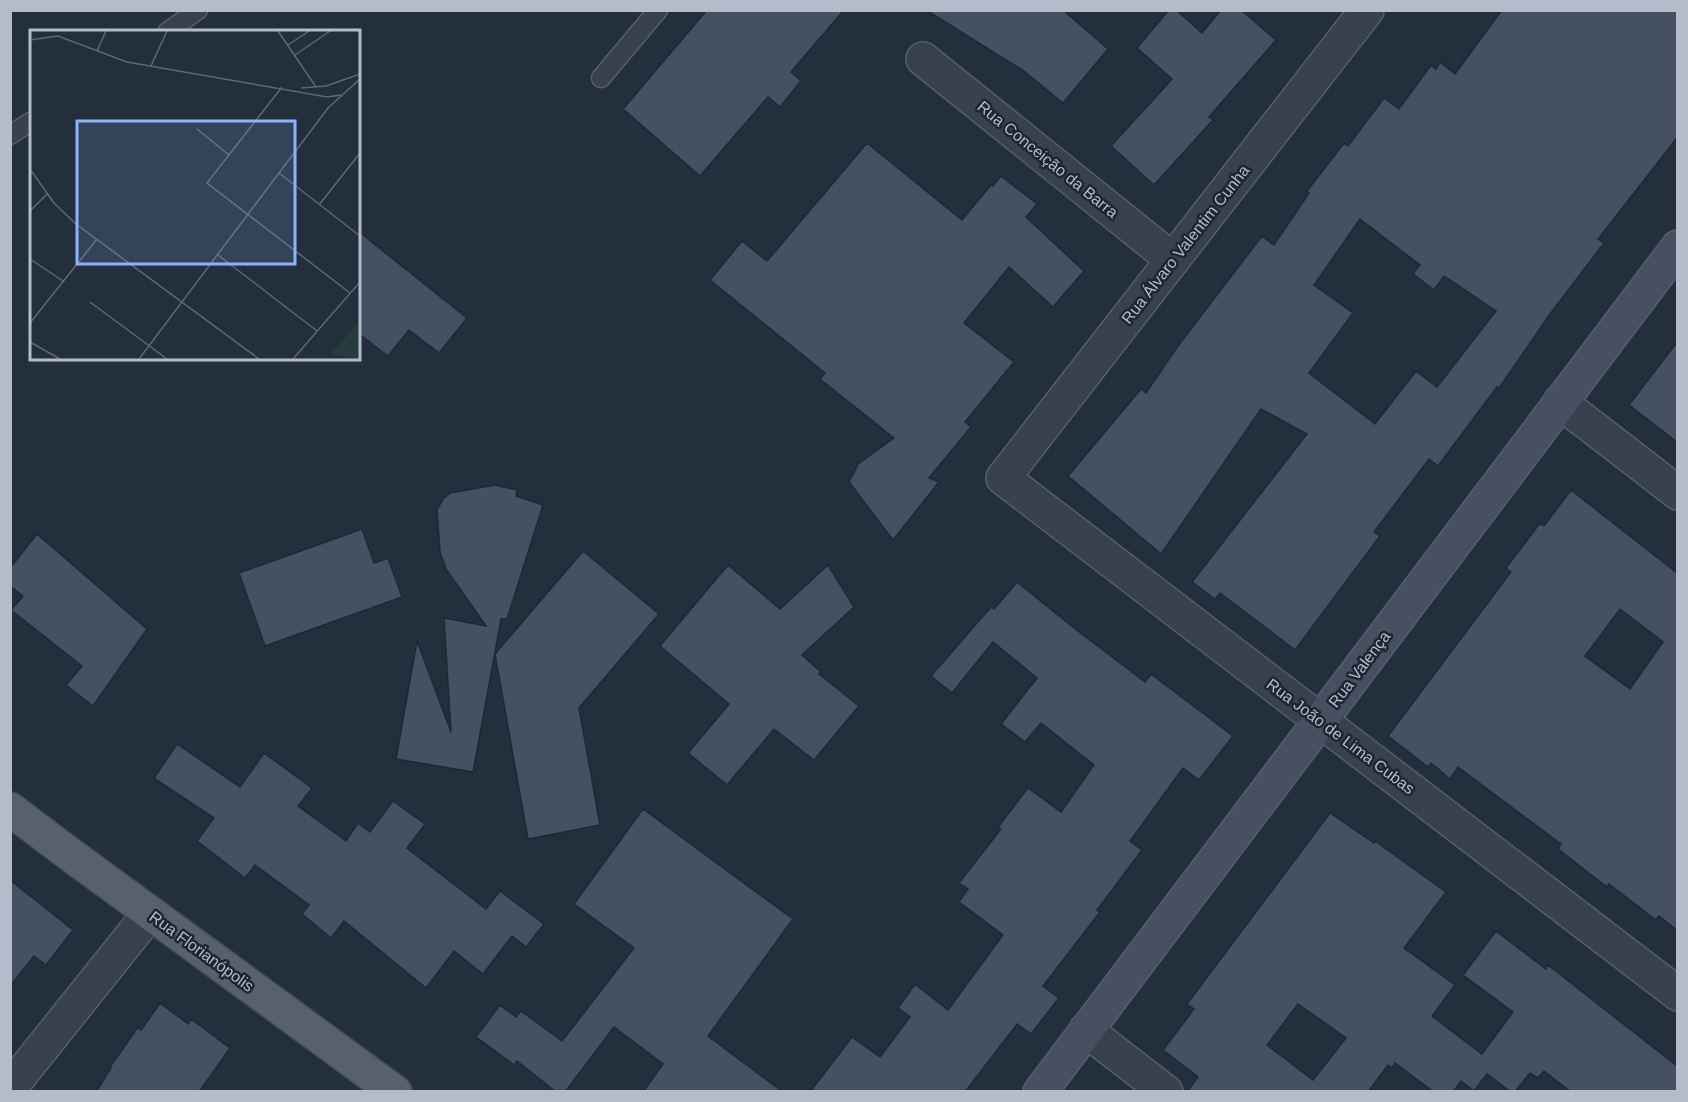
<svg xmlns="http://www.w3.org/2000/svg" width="1688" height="1102" font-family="Helvetica,sans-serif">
	<rect width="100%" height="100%" fill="#242f3e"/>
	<path fill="#455162" stroke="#1f2835" stroke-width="1.5" fill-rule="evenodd" d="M707 10H844L791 72 801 81 780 107 768 97 700 176 623 109Z
		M926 10H1063L1108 49 1063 103 1024 71Z
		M1169 10H1176L1202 33 1221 10H1241L1276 40 1209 117 1213 120 1154 185 1111 146 1172 79 1137 48Z
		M1502 10H1677V138L1598 239 1604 243 1550 314 1499 388 1497 387 1438 466 1429 459 1374 532 1380 536 1295 650 1220 593 1215 599 1192 582 1307 434 1261 409 1161 554 1068 476 1141 389 1146 393 1178 346 1262 236 1274 245 1309 193 1307 191 1344 143 1348 146 1384 98 1399 109 1431 65 1436 69 1440 62 1455 74ZM1360 219 1420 265 1413 274 1434 290 1444 276 1496 311 1437 387 1416 371 1375 424 1309 373 1353 313 1314 285Z
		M867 143 962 220 991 185 993 186 1001 176 1037 204 1026 217 1084 271 1053 307 1009 267 964 323 1014 362 965 422 971 427 929 478 939 482 893 540 849 482 858 464 894 438 820 379 825 373 710 280 742 241 767 261Z
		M358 231 467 318 439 353 409 330 388 356 358 333Z
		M1677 342V442L1629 405Z
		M495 485 517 490 516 496 543 505 507 619H501L473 772 396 759 417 641 451 732 444 618 486 626 446 569 440 552 437 510 443 499 450 493Z
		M1571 490 1677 573V930L1659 916 1656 920 1609 884 1607 887 1558 849 1561 844 1458 767 1450 779 1431 763 1428 767 1388 736 1511 572 1506 568 1540 523 1544 526ZM1620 609 1663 642 1630 689 1585 656Z
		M362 529 374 563 388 558 402 597 265 646 239 573Z
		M37 534 147 629 93 706 66 685 82 666 11 610 23 596 10 586V568Z
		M583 551 659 614 579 708 600 825 528 839 495 654Z
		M728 565 780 609 828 565 854 607 802 655 821 672 819 674 859 706 814 760 774 729 727 785 688 753 729 704 660 646Z
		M1017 582 1074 628 1145 682 1151 674 1233 736 1199 780 1183 768 1130 841 1142 850 1097 910 1100 912 1043 986 1059 998 1031 1034 1017 1024 965 1092H810L852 1037 880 1057 910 1017 898 1008 915 984 948 1010 1003 935 959 902 968 889 959 883 1001 829 998 827 1028 788 1061 812 1094 765 1041 723 1025 742 1001 724 1037 678 993 642 952 693 931 676 991 607 994 609Z
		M177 744 240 787 264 753 312 788 298 806 346 841 358 823 370 832 393 801 425 824 407 848 486 909 500 891 544 924 526 947 512 936 483 974 454 951 426 988 344 921 331 938 302 914 309 905 255 865 245 878 197 841 214 818 154 778Z
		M643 809 793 919 708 1036 783 1092H643L663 1064 614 1027 565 1092H556L517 1061 514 1065 476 1037 500 1005 516 1017 521 1011 562 1041 634 948 574 904Z
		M1330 813 1374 843 1375 841 1446 892 1404 948 1455 985 1432 1016 1482 1054 1513 1012 1463 975 1496 931 1546 969 1548 965 1677 1066V1092H1571L1544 1071 1538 1078 1530 1073 1515 1092H1511L1487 1074 1474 1091 1461 1081 1453 1092H1434L1395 1063 1392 1068 1388 1065 1368 1092H1187L1198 1077 1163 1050 1194 1009 1187 1004ZM1298 1004 1346 1038 1313 1080 1267 1045Z
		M10 880 73 930 46 965 34 956 10 986Z
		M160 1003 188 1024 191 1019 230 1048 199 1092H96L111 1068 110 1067 138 1027 141 1030Z"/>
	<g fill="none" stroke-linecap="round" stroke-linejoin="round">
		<g stroke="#565f6c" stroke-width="21">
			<path id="service" d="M167 32 198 10
				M601 78 658 10
				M10 135 32 121"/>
		</g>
		<g stroke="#565f6c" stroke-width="36">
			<path id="minor" d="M1367 10 1003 478 1678 994
				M923 59 1173 260
				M1560 402 1678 493
				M1086 1030 1166 1092"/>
		</g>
		<g stroke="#565f6c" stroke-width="36">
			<path id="tertiary" d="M10 1088 150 913"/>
		</g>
		<g stroke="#565f6c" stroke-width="36">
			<path id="secondary" d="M1040 1092 1678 247"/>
		</g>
		<g stroke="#414a57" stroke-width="36">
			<path id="primary" d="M10 809 64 850 395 1092"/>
		</g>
		<use href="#service" stroke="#38414e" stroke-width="18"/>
		<use href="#minor" stroke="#38414e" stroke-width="33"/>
		<use href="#tertiary" stroke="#38414e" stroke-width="33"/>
		<use href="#secondary" stroke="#465061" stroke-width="33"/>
		<use href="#primary" stroke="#56606e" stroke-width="33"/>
	</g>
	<g text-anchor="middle" stroke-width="5" stroke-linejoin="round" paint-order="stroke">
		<g font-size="16" fill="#b4bcc9" stroke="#1d2633">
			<text transform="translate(1048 159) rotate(39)" y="6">Rua Conceição da Barra</text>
			<text transform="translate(1185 244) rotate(-52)" y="6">Rua Álvaro Valentim Cunha</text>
			<text transform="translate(1359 669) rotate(-53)" y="6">Rua Valença</text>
			<text transform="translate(1341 736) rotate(37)" y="6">Rua João de Lima Cubas</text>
			<text transform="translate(202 951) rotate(36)" y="6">Rua Florianópolis</text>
		</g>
	</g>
	<g transform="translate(30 30)">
		<rect width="330" height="330" fill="#242f3e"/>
		<path d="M330 291V329L301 324Z" fill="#263c3f"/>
		<path fill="none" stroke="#5e6776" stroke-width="1.5" d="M248 1 286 57M0 10 28 6 97 32 297 67 311 65M258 15 279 1M67 21 76 1M265 25 300 1M121 36 137 1M252 57 177 153 320 263M271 58 296 56 330 44M167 99 199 125M0 139 24 173 46 194 229 329M249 143 330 206M289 175 330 123M0 181 17 164M188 225 287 301M0 229 33 251M60 272 137 329M0 293 67 209M0 312 30 329M109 329 298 78 330 49M263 329 330 252"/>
		<path fill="#8ab4f8" fill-opacity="0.15" stroke="#8ab4f8" stroke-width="3" d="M47 91H265V234H47Z"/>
		<rect width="330" height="330" fill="none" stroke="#b4bcc9" stroke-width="3"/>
	</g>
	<rect width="1688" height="1102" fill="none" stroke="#b4bcc9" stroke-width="24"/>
</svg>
